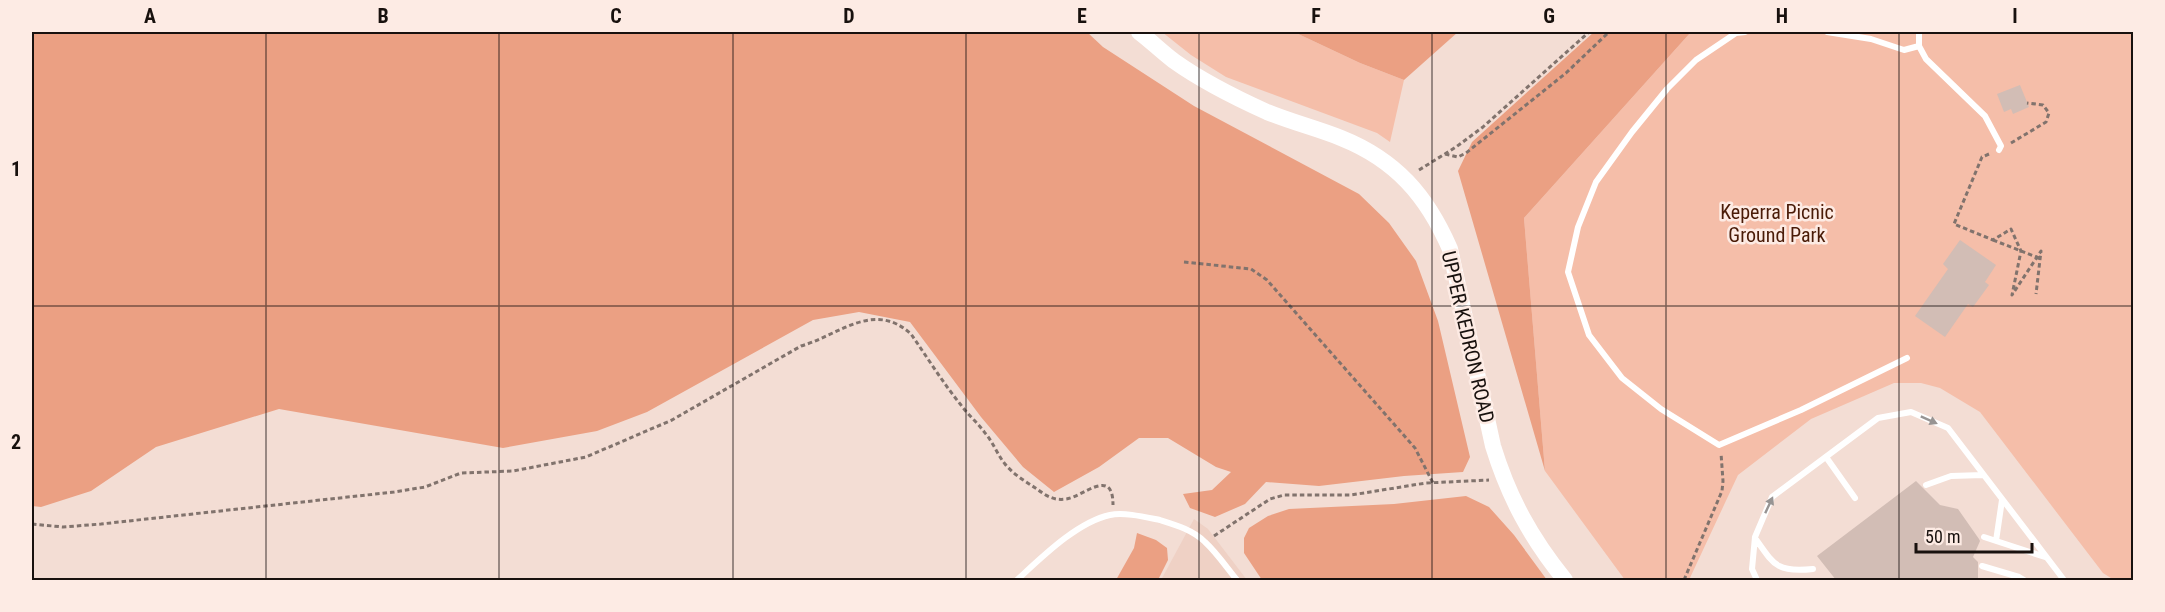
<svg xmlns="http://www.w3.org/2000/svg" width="2165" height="612" font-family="'Roboto Condensed',sans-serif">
	<rect width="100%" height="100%" fill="#f3ddd4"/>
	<path fill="#efd1c5" d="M1194 519 1208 529 1247 580H1161Z"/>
	<path fill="#f5bea9" d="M1162 32H1294L1360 63 1404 80 1390 142 1377 133 1226 77 1191 55Z
		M1691 32H2133V580H2114L2103 573 1980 412 1940 388 1921 383H1894L1811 419 1738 475 1689 580H1625L1545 471 1524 218Z"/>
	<path fill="#eba083" d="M32 32H1087L1103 47 1194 106 1359 194 1389 223 1416 261 1438 321 1470 457 1463 472 1404 476 1319 486 1266 482 1245 504 1215 517 1190 508 1183 494 1212 490 1231 472 1216 467 1168 438H1139L1099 467 1054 492 1023 467 981 417 910 322 859 312 813 320 647 412 597 431 503 448 279 409 156 447 91 491 41 507 32 506Z
		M1294 32H1458L1404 80 1360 63Z
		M1594 32H1691L1524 218 1545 471 1458 171 1472 142Z
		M1466 496 1489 507 1514 535 1547 580H1262L1244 553V538L1249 528 1268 516 1289 509 1394 504Z
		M1137 533 1156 540 1167 548 1168 560 1158 580H1116L1134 548Z"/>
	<path fill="#d2bdb5" d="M2020 85 2029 107 2013 114 2011 109 2004 112 1997 94Z
		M1960 240 1996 265 1985 282 1989 285 1973 307 1968 304 1945 337 1915 316 1948 269 1943 264Z
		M1916 481 1940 505 1958 509 1979 539 1980 541 1973 557 1978 562V580H1836L1817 556Z"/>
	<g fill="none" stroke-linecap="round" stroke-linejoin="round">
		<path stroke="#81736d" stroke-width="3" stroke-dasharray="4.5 3" stroke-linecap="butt" d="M2011 143 2046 122 2049 113 2043 105 2027 103
			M1445 154 1458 157 1466 153 1566 73 1609 32
			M1989 154 1982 157 1954 224 1993 240 2011 229 2021 251 2012 295 2041 251 2036 294
			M1419 170 1456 147 1483 127 1589 32
			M1993 240 2039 258
			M1184 262 1251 269 1267 280 1415 448 1433 483
			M32 524 63 527 101 524 394 492 425 487 461 473 513 471 586 457 672 420 801 346C839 335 874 300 911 334 927 357 943 383 961 405 968 415 978 423 985 433 993 442 997 454 1005 464 1013 474 1026 482 1037 489 1046 496 1055 501 1066 499 1083 497 1113 466 1113 505
			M1214 536 1270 499 1284 495H1351L1426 483 1489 480
			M1684 580 1722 491 1723 481 1721 453"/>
		<path stroke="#fff" stroke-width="6" d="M1745 32 1736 33 1696 60 1667 89 1632 132 1596 182 1578 227 1568 272 1589 335 1622 378 1661 409 1719 445 1801 410 1907 358
			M1827 32 1871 39 1904 50 1919 46
			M1919 32V46L1926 59 1985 116 2001 146 1999 150
			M1826 457 1855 498
			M1926 485 1951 476 1983 475
			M1984 537 2045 557
			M1755 538C1774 565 1777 573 1813 569
			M1996 541 2002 500
			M1982 566 2019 577 2024 580
			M1017 580C1041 558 1077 522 1110 515 1124 512 1145 517 1160 520 1176 525 1193 530 1205 542 1217 553 1227 568 1237 580
			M1757 580 1752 569 1755 537 1772 497 1878 418 1911 412 1948 428 2064 580"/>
		<path stroke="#fff" stroke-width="16" d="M1139 32C1151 41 1162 52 1174 61 1202 81 1236 98 1267 112 1291 122 1316 128 1341 138 1396 160 1427 196 1450 249L1493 446C1509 498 1531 538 1565 580"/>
	</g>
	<defs><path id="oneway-solid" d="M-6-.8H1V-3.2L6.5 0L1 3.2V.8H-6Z" transform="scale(1.5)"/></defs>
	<g fill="#979493">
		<use href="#oneway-solid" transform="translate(1929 420) rotate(24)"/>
		<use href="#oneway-solid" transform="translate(1769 505) rotate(-65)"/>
	</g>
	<path fill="none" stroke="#18110e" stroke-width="1.5" stroke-opacity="0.55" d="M266 32V580M499 32V580M733 32V580M966 32V580M1199 32V580M1432 32V580M1666 32V580M1899 32V580M32 306H2134"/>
	<g text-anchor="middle" stroke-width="5" stroke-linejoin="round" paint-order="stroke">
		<g font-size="20" fill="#4a1b07" stroke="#fdebe4">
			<text x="1777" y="219">Keperra Picnic<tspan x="1777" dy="23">Ground Park</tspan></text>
		</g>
		<g font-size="20" fill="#18110e" stroke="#fdebe4">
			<text transform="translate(1468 337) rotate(77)" y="7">UPPER KEDRON ROAD</text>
		</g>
	</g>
	<rect width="2165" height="612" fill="none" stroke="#fdebe4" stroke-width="66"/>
	<path d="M1916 543v9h116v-9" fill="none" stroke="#18110e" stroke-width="3"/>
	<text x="1925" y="543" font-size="18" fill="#18110e" stroke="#fdebe4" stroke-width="4.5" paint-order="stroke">50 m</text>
	<rect x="33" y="33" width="2099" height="546" fill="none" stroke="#18110e" stroke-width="2"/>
	<g font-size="20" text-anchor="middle" font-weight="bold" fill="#18110e">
		<text x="150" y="23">A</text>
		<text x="383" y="23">B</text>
		<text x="616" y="23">C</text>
		<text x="849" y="23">D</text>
		<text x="1082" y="23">E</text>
		<text x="1316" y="23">F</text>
		<text x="1549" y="23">G</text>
		<text x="1782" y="23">H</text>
		<text x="2015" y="23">I</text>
		<text x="16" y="176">1</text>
		<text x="16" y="449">2</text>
	</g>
</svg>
